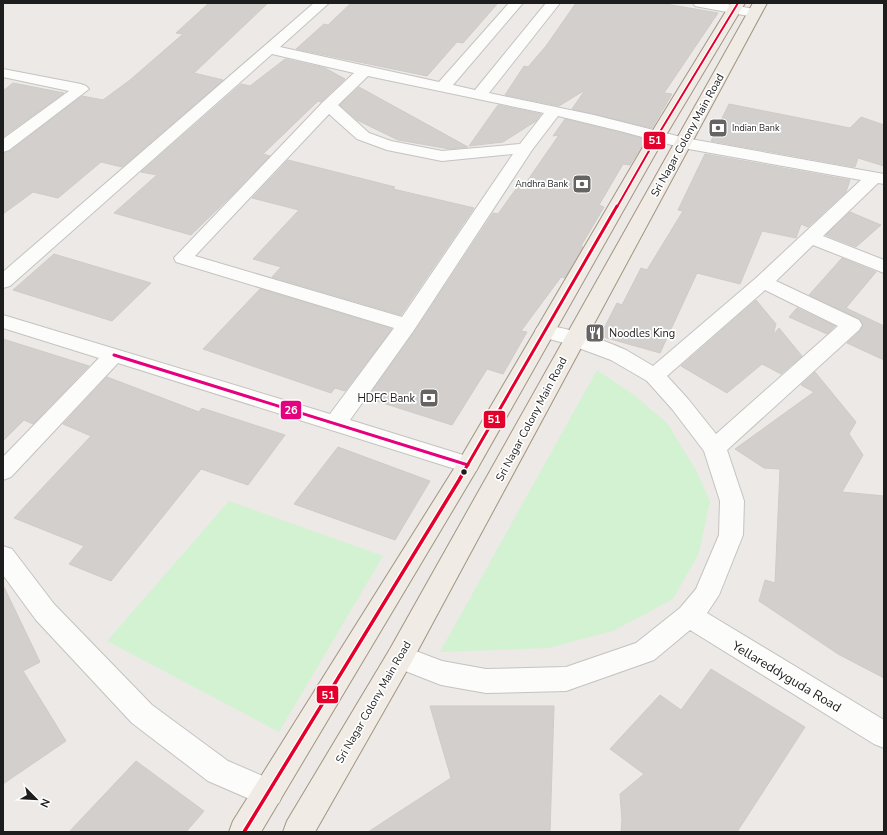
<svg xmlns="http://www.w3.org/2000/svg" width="887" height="835" font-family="'Nunito Sans',sans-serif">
	<rect width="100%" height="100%" fill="#ece9e6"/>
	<path fill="#d3f2d1" d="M597 370 634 395 667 423 696 470 710 501 699 553 673 599 613 631 548 648 440 652Z
		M229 501 383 556 279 732 107 641Z"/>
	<path fill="#d3cfcd" stroke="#cfcbc7" d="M209 3H268L194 73 223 80 122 167 101 162 58 198 33 192 3 214V153L10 151 82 96 103 100 130 80 183 34 176 33Z
		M351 3H498L463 43 457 42 427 76 296 49 324 24 328 25Z
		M576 3H660L718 13 664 93 672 94 652 128 572 109 585 90 559 106 505 95 524 66 528 67 546 46Z
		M285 59 325 68 345 79 321 102 318 101 263 154 270 156 228 199 191 235 114 213 157 175 141 172 241 84 250 86Z
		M13 83 64 93 3 137V91Z
		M359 87 468 147 450 149 398 140 357 120 340 105Z
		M729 104 850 128 861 117 884 125V166L858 158 855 167 711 141Z
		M498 105 541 114 536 121 503 142 469 146Z
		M565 119 646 139 630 165 623 164 599 205 604 207 581 246 583 247 565 278 561 277 521 331 527 332 503 374 487 369 452 425 367 398 415 331 493 213 498 214 518 186 523 187 559 135 553 136Z
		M705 154 850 180 846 192 808 227 801 224 796 238 762 231 740 284 697 273 660 353 600 336 617 303 622 305 641 268 647 270 683 211 678 210Z
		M288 160 395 187 393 189 474 208 401 315 272 277 281 267 253 259 299 210 252 198Z
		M850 212 881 225 856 247 826 235Z
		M54 254 151 283 112 321 13 290Z
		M842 258 876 272 846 308 884 326V360L847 343 860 331 863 326 860 319 809 295Z
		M260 289 392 329 345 391 335 388 331 393 203 349Z
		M756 300 776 324 773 335 779 328 802 356 781 374 762 364 727 393 681 366Z
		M797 308 835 326 827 334 789 317Z
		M3 339 89 366 33 424 24 420 3 441Z
		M815 372 856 422 849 434 863 455 842 492 884 496V678L838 654 759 601 765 580 775 583 780 469 764 468 735 449 814 392 801 385Z
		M107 377 199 412 202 408 285 435 248 485 201 469 111 581 69 564 84 546 14 518 91 436 63 424Z
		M338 447 430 481 395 540 294 504Z
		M3 585 40 662 23 671 66 741 3 784Z
		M711 669 805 727 737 832H621L622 820 620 794 644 774 610 749 660 695 681 710Z
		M430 706H554L550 832H368L451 778Z
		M136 761 204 811 186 832H69Z"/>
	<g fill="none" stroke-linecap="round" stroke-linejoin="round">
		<g stroke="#c4c3c2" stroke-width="2">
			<path id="minor" d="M314 3H329L280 47 439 82 509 3H523L453 85 475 90 546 3H560L489 93 594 115 685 138 884 174V184L878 183 823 236 884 260V273L813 245 776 281 859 320 862 325 859 330 727 450 744 501 743 535 719 595 707 613 884 720V748L874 744 690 630 654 660 566 691 486 693 441 685 390 665 387 657 390 649 400 645 442 661 486 669 566 667 636 643 680 608 696 589 719 535 720 501 704 451 672 409 647 381 611 360 568 344 538 336 535 331 538 326C554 322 609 342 626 350 635 355 644 361 653 366L756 278 861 180 683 148 620 131 558 116 532 150 414 330 350 420 476 459 479 465 476 471 468 473 118 363 11 477 3 480V457L99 358 3 328V315L330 414 394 328 176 262 174 258 323 102 354 73 272 54 10 286 3 288V272ZM368 76 544 113 520 144 442 151 391 141 369 133 338 105ZM329 114 357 139 387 150 442 161 513 154 402 317 195 256ZM765 290 838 326 716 434 688 399 667 376Z
				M693 3H722L759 10 761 13 759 16 754 17 700 7 695 6Z
				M3 69 81 84 86 86 89 89 9 150 3 152V139L69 91 3 77Z
				M3 546 12 549 54 604 152 705 228 761 279 783 283 793 279 803 268 807 208 781 132 723 36 620 3 575Z"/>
		</g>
		<g stroke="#a29582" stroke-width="2">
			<path id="major" d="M731 3H745L666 135 476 471 261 832H229L233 821 460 459 650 135Z
				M753 3H767L410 665 315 832H283L287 821 390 649Z"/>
		</g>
		<use href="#minor" fill="#fcfcfb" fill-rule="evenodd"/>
		<use href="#major" fill="#f0ebe4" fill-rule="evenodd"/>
		<g stroke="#fff" stroke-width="6">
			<path id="bus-1" d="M114 355 468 465"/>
		</g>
		<g stroke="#fff" stroke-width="4">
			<path id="bus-2-far2" d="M617 207 658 135 738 3"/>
		</g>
		<g stroke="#fff" stroke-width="6">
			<path id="bus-2-far1" d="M460 478 617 206"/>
		</g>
		<g stroke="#fff" stroke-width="6">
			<path id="bus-2" d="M244 832 461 477"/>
		</g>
		<use href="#bus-1" stroke="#e5007d" stroke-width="3"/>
		<use href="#bus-2-far2" stroke="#e4002b" stroke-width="2"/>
		<use href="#bus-2-far1" stroke="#e4002b" stroke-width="3"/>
		<use href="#bus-2" stroke="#e4002b" stroke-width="3.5"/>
	</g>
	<defs>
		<g id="bank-square" transform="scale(1)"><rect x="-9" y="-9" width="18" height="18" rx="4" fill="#656463" stroke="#fff"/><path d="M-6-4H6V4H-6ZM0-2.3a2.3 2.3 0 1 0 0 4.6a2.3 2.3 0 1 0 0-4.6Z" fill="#fff"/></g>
		<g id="restaurant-square" transform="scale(1)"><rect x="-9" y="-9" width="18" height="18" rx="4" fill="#656463" stroke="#fff"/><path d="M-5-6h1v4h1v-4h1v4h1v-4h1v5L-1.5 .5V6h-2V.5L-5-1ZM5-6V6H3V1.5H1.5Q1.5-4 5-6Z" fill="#fff"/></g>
	</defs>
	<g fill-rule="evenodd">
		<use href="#bank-square" x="718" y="128"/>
		<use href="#bank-square" x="582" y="184"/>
		<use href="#restaurant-square" x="595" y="333"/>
		<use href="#bank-square" x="429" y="398"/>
	</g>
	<circle fill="#1d1d1d" stroke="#fff" stroke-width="1.5" cx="464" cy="472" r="3.5"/>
	<g text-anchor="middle" stroke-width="3.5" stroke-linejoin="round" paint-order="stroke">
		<g font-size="9" fill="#1d1d1d" stroke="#fff" text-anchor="start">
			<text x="732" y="131">Indian Bank</text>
			<text x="568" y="187" text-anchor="end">Andhra Bank</text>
		</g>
		<g font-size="11" fill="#1d1d1d" stroke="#fff">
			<text transform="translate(687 135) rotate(-61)" y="4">Sri Nagar Colony Main Road</text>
			<text transform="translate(531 419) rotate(-62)" y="4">Sri Nagar Colony Main Road</text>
			<text transform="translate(373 702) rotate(-60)" y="4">Sri Nagar Colony Main Road</text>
		</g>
		<g font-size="11" fill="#1d1d1d" stroke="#fff" text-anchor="start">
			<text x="609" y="337">Noodles King</text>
			<text x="415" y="402" text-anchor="end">HDFC Bank</text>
		</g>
		<g font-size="13" fill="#1d1d1d" stroke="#fff">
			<text transform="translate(787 676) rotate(31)" y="5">Yellareddyguda Road</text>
		</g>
	</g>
	<g stroke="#fff" stroke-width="1.5">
		<rect x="643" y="131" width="23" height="19" rx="4" fill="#e4002b"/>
		<rect x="280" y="400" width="22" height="20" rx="4" fill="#e5007d"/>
		<rect x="483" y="410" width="23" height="19" rx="4" fill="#e4002b"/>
		<rect x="316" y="685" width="23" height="19" rx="4" fill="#e4002b"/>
	</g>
	<g font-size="11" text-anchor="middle" font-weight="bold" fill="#fff">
		<text x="655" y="144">51</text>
		<text x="291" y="414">26</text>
		<text x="494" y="423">51</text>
		<text x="328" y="699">51</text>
	</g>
	<rect width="887" height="835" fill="none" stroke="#1d1d1d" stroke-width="8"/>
	<g transform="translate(36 799) rotate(114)" stroke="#ffffff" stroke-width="3" paint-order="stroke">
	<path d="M0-3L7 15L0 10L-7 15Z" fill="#1d1d1d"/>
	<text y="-6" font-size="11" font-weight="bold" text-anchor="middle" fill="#1d1d1d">N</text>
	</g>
</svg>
